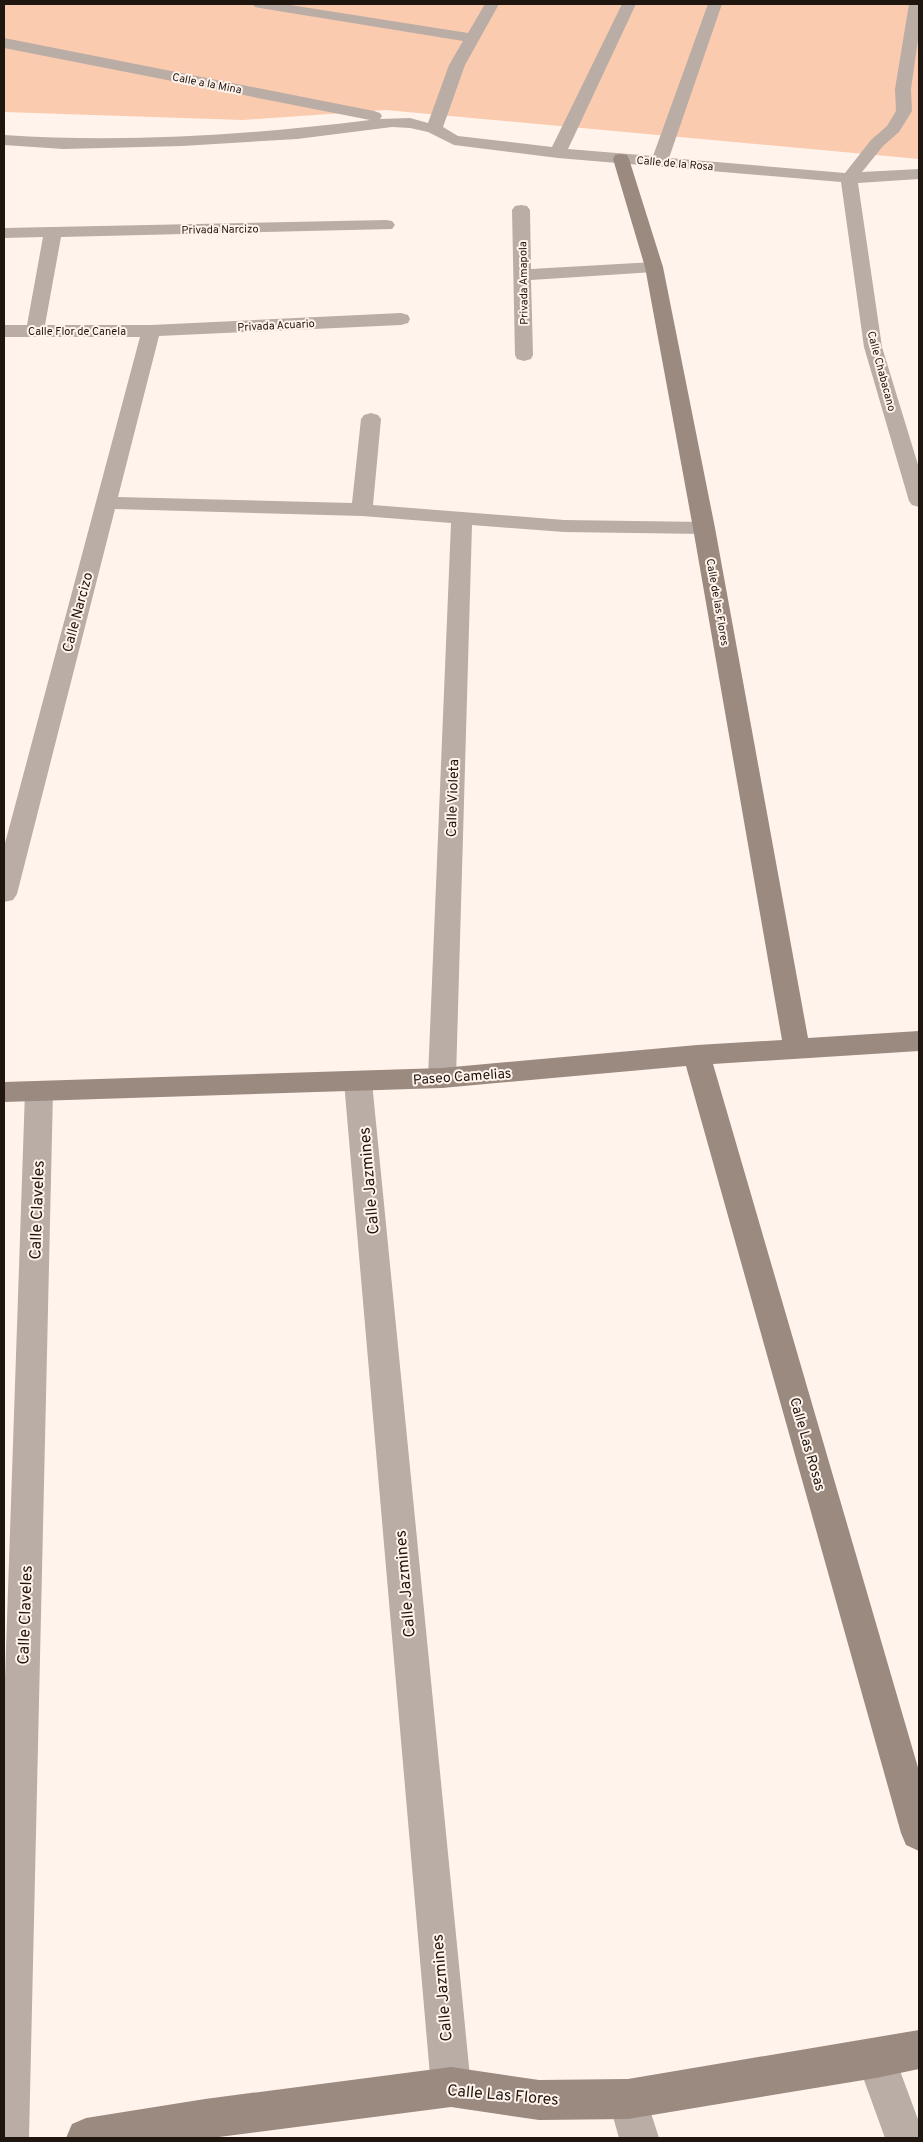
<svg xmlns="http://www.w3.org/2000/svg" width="923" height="2142" font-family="Overpass,sans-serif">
	<rect width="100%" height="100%" fill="#fff3ec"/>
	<path fill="#fbcbaf" d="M4 4H919V159L386 110 243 120 4 112Z"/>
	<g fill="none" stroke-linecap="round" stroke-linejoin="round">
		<path fill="#b9ada6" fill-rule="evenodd" d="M253 4H284L468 33 485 4H499L465 65 443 127 458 136 552 147 622 4H636L568 149 653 156 708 4H722L669 158 845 173 871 140 887 126 896 111 895 89 909 4H919V32L911 89 912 111 899 132 883 146 862 172 919 169V179L858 183 882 347 919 468V507L912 505 909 501 864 347 841 182 558 158 454 145 428 132 410 128 392 127 297 139 182 146 63 149 4 145V135C126 143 249 135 370 120L4 48V38L374 111 380 113 382 116 380 119 410 118 428 123 449 65 463 41 260 8 255 7Z
			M521 205 527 206 530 210 531 269 654 262 660 263 663 267 660 271 654 272 531 280 533 355 531 359 524 361 517 359 515 355 512 210 515 206Z
			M386 220 392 221 395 225 392 229 61 237 45 325H151L401 313 408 315 410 319 408 323 401 325 159 336 118 497 352 503 361 419 364 415 371 413 378 415 381 419 373 505 564 520 704 522 711 524 715 528 711 532 704 534 564 532 472 525 456 1078 452 1085 442 1088 432 1085 428 1078 451 523 362 516 115 509 17 894 13 900 4 902V847L140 337H4V325H27L43 237 4 238V228Z
			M358 1072 368 1075 372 1082 471 2087 465 2101 451 2107 437 2101 431 2087 344 1082 348 1075Z
			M39 1081 49 1084 53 1091 29 2138H4V1708L25 1091 29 1084Z
			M876 2038 890 2044 919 2122V2138H885L856 2058 862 2044Z
			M628 2079 642 2085 659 2138H619L608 2099 614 2085Z"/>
		<path fill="#9b8a80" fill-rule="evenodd" d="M621 154 627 155 629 159 663 267 715 528 808 1038 919 1031V1051L713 1064 919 1771V1851L906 1845 901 1833 686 1066 442 1088 4 1102V1082L442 1068 697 1045 782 1040 693 528 645 267 613 159 615 155Z
			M919 2030V2069L876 2078 628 2119 539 2120 451 2107 211 2138H66L72 2124 86 2118 205 2099 451 2067 539 2080 628 2079Z"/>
	</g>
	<g text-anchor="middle" stroke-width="4" stroke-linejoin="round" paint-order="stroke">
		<g font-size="11" fill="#1f1610" stroke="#fff3ec">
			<text transform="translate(207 83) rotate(11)" y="4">Calle a la Mina</text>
			<text transform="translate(675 163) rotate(5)" y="4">Calle de la Rosa</text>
			<text transform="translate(220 229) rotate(-1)" y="4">Privada Narcizo</text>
			<text transform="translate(523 283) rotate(-91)" y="4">Privada Amapola</text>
			<text transform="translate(276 325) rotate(-3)" y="4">Privada Acuario</text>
			<text x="77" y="335">Calle Flor de Canela</text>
			<text transform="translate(882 371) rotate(75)" y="4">Calle Chabacano</text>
			<text transform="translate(718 602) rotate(80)" y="4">Calle de las Flores</text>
		</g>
		<g font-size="14" fill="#1f1610" stroke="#fff3ec">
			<text transform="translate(77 612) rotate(-75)" y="5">Calle Narcizo</text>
			<text transform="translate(452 798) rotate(-88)" y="5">Calle Violeta</text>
			<text transform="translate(462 1076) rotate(-4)" y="5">Paseo Camelias</text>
			<text transform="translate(808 1444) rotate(74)" y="5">Calle Las Rosas</text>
		</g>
		<g font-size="16" fill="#1f1610" stroke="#fff3ec">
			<text transform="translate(368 1181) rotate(-95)" y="6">Calle Jazmines</text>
			<text transform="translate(36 1210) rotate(-88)" y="6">Calle Claveles</text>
			<text transform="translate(404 1584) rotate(-95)" y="6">Calle Jazmines</text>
			<text transform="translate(24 1615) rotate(-88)" y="6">Calle Claveles</text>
			<text transform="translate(441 1988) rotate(-95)" y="6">Calle Jazmines</text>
			<text transform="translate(503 2094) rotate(5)" y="6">Calle Las Flores</text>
		</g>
	</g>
	<rect width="923" height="2142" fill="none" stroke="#1f1610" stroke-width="10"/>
</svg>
